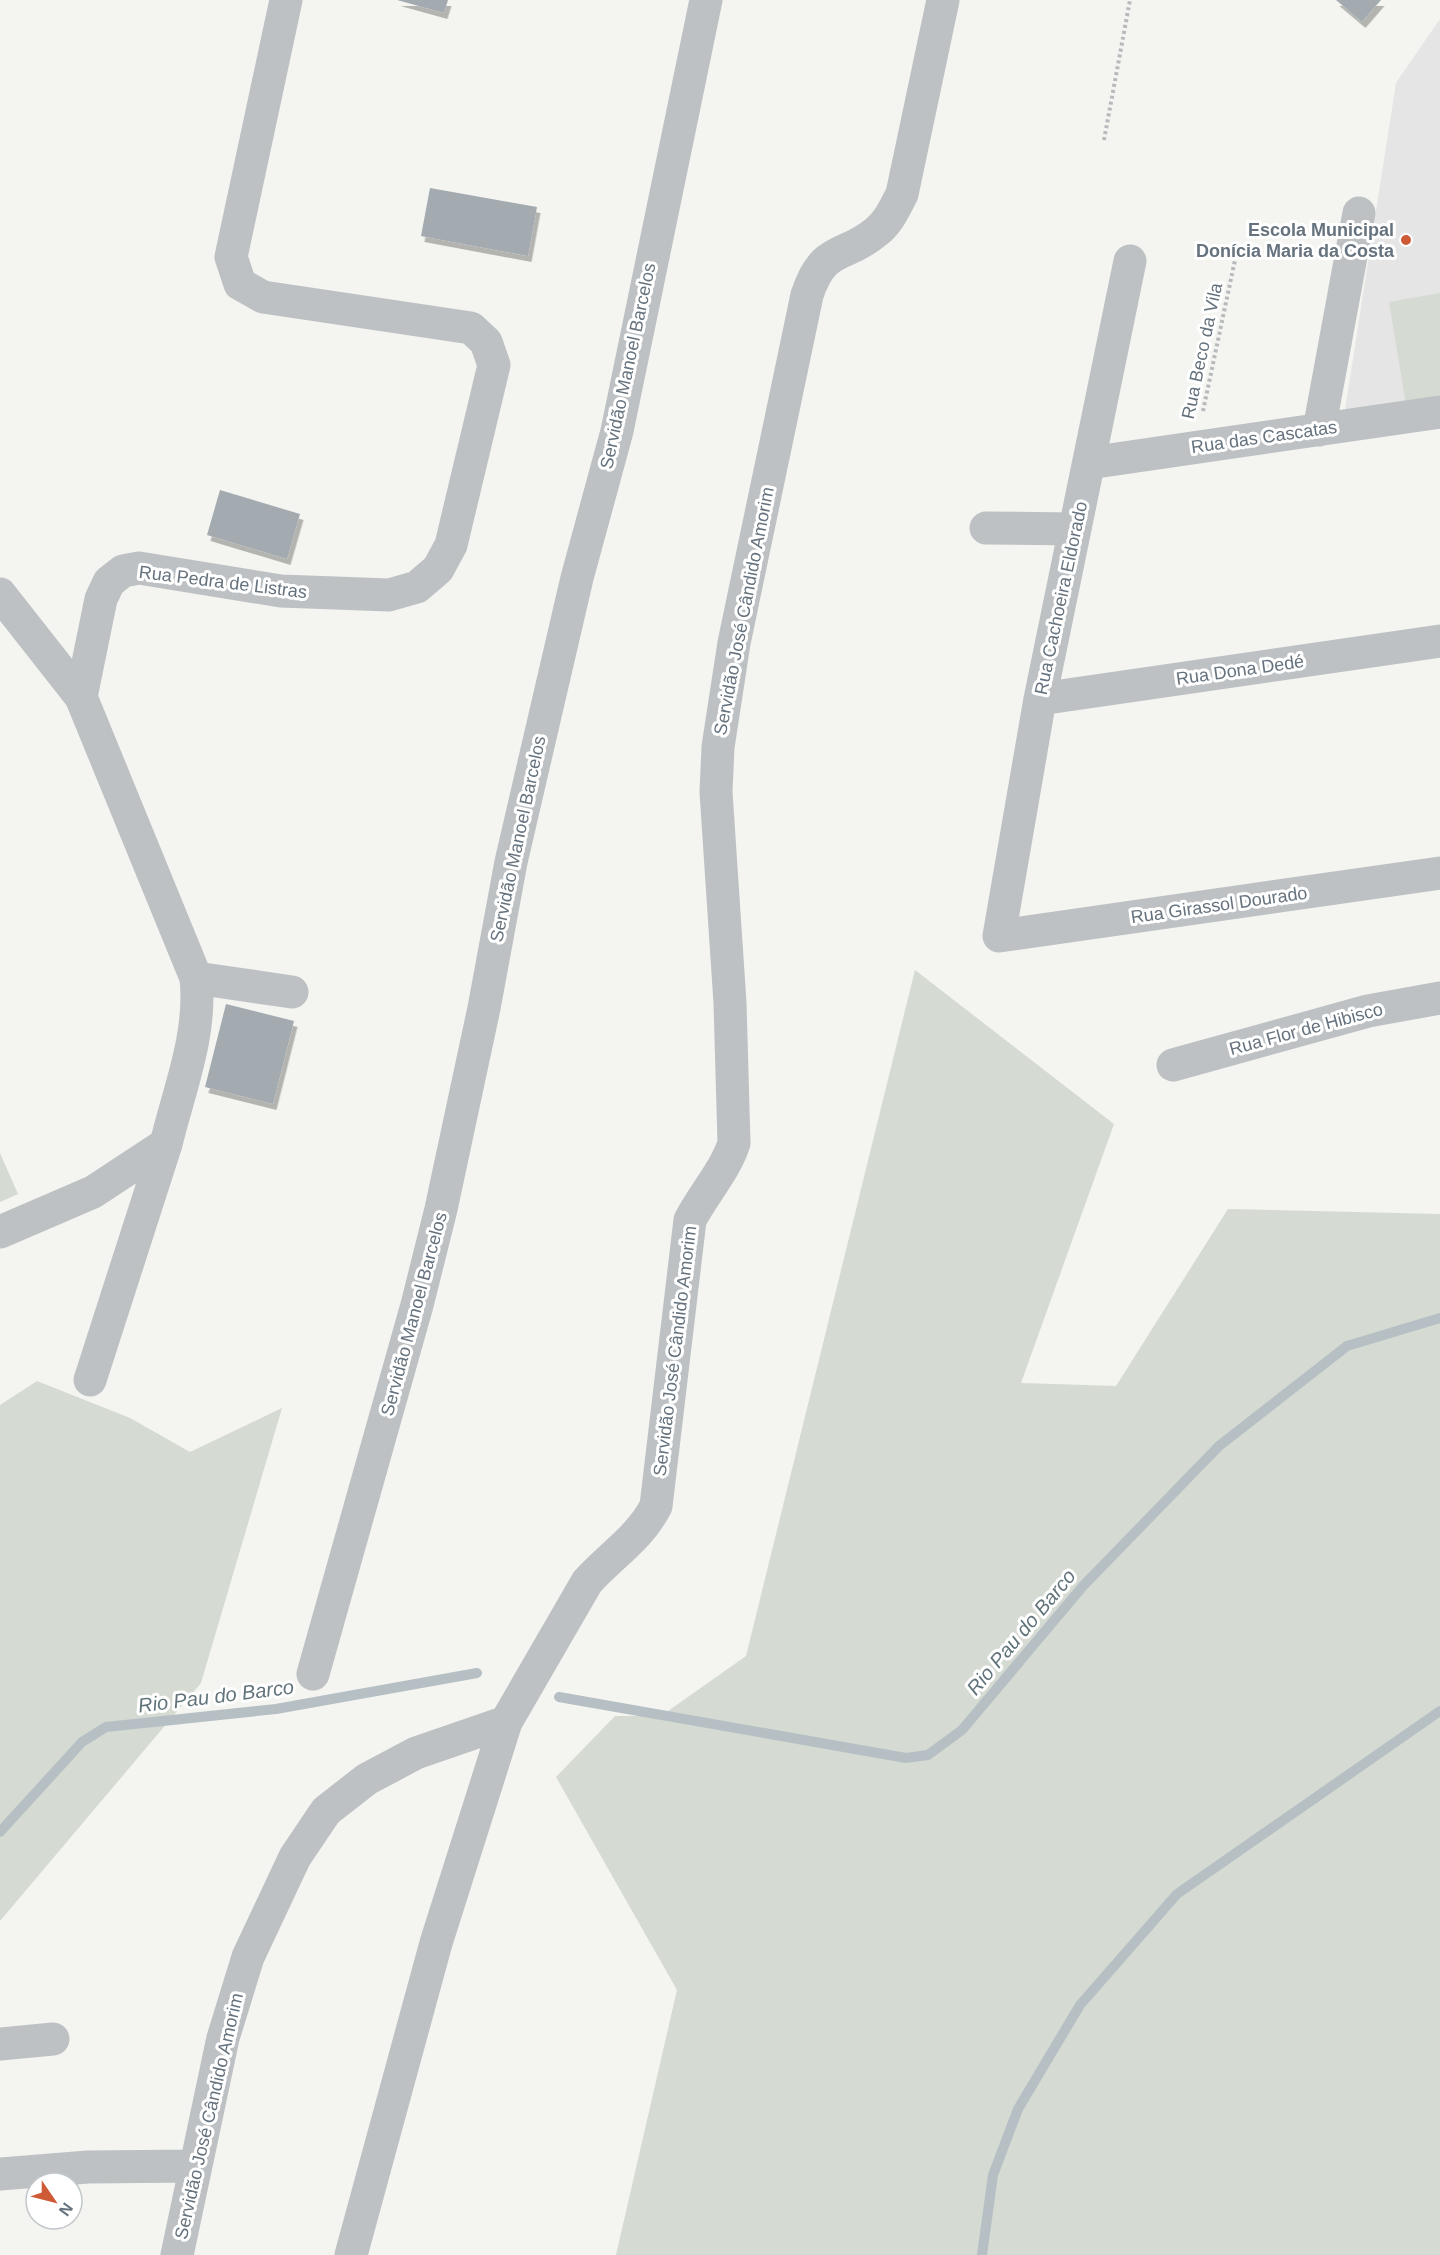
<svg xmlns="http://www.w3.org/2000/svg" width="1440" height="2255" font-family="Helvetica,sans-serif">
	<defs>
		<filter id="shadow"><feDropShadow dx="3.5" dy="6" stdDeviation="0" flood-color="#0004"/></filter>
	</defs>
	<rect width="100%" height="100%" fill="#f4f4f0"/>
	<path fill="#e4e5e4" d="M1440 19V397L1345 410 1396 83Z"/>
	<path fill="#d5dad2" d="M1440 293V399L1406 405 1389 302Z
		M915 970 1114 1124 1021 1383 1116 1386 1228 1209 1440 1214V2255H616L677 1990 556 1777 615 1716H661L746 1656Z
		M0 1153 18 1194 0 1202Z
		M37 1381 130 1418 190 1452 282 1408 201 1683 0 1921V1405Z"/>
	<g fill="none" stroke-linecap="round" stroke-linejoin="round">
		<path stroke="#b6c0c4" stroke-width="10" d="M559 1697 906 1758 928 1755 962 1730 1083 1586 1219 1446 1347 1346 1440 1318
			M0 1832 82 1742 106 1727 276 1709 477 1673
			M982 2255 993 2175 1018 2109 1080 2005 1177 1894 1440 1711"/>
	</g>
	<path fill="#a4abb0" filter="url(#shadow)" d="M397 0H448L444 13Z
		M1336 0H1381L1362 22Z
		M430 188 537 207 528 256 421 236Z
		M220 490 300 514 287 559 207 535Z
		M226 1004 294 1021 273 1104 205 1087Z"/>
	<g fill="none" stroke-linecap="round" stroke-linejoin="round">
		<path stroke="#b7babc" stroke-width="4" stroke-dasharray="3 3" stroke-linecap="butt" d="M1104 140 1130 0
			M1203 411 1235 260"/>
		<path stroke="#bdc1c4" stroke-width="33" d="M1130 261 1040 699 999 936 1440 873
			M1319 430 1359 213
			M1089 463 1440 412
			M986 528 1075 529
			M0 594 81 697
			M1040 699 1440 641
			M196 978 292 992
			M1173 1065 1368 1011 1440 998
			M0 1232 93 1192 166 1144C179 1090 202 1035 196 978L81 697 101 599 109 582 123 571 139 568 281 591 389 595 417 587 438 569 451 545 494 365 486 342 471 328 263 297 240 284 231 257 286 0
			M90 1380 166 1144
			M313 1674 417 1305 441 1209 484 1008 511 862 577 578 617 431 706 0
			M0 2044 53 2039
			M0 2174 88 2167 195 2166
			M177 2255 223 2038 248 1957 295 1857 326 1811 367 1779 416 1753 506 1722 587 1582C611 1555 639 1539 656 1506L690 1220C704 1193 725 1171 734 1143L730 1003 716 792 718 747 734 643 807 295C824 244 844 259 876 232 889 222 895 207 902 194L943 0
			M351 2255 436 1943 506 1722"/>
	</g>
	<circle fill="#ce5b36" stroke="#fff" stroke-width="2" cx="1406" cy="240" r="6"/>
	<g text-anchor="middle" stroke-width="6" stroke-linejoin="round" paint-order="stroke">
		<g font-size="18" font-weight="bold" fill="#66737e" stroke="#fff" text-anchor="end">
			<text x="1394" y="236">Escola Municipal<tspan x="1394" dy="21">Donícia Maria da Costa</tspan></text>
		</g>
		<g font-size="18" fill="#66737e" stroke="#fff">
			<text transform="translate(1202 351) rotate(-78)" y="6">Rua Beco da Vila</text>
			<text transform="translate(628 366) rotate(-78)" y="6">Servidão Manoel Barcelos</text>
			<text transform="translate(1264 437) rotate(-8)" y="6">Rua das Cascatas</text>
			<text transform="translate(223 582) rotate(7)" y="6">Rua Pedra de Listras</text>
			<text transform="translate(1061 598) rotate(-78)" y="6">Rua Cachoeira Eldorado</text>
			<text transform="translate(744 611) rotate(-79)" y="6">Servidão José Cândido Amorim</text>
			<text transform="translate(1240 670) rotate(-8)" y="6">Rua Dona Dedé</text>
			<text transform="translate(518 839) rotate(-78)" y="6">Servidão Manoel Barcelos</text>
			<text transform="translate(1219 905) rotate(-8)" y="6">Rua Girassol Dourado</text>
			<text transform="translate(1306 1029) rotate(-15)" y="6">Rua Flor de Hibisco</text>
			<text transform="translate(414 1314) rotate(-75)" y="6">Servidão Manoel Barcelos</text>
			<text transform="translate(675 1351) rotate(-83)" y="6">Servidão José Cândido Amorim</text>
			<text transform="translate(209 2116) rotate(-77)" y="6">Servidão José Cândido Amorim</text>
		</g>
		<g font-size="20" font-style="italic" fill="#62747b" stroke="#fff">
			<text transform="translate(1021 1632) rotate(-50)" y="7">Rio Pau do Barco</text>
			<text transform="translate(216 1696) rotate(-7)" y="7">Rio Pau do Barco</text>
		</g>
	</g>
	<g transform="translate(54 2201) rotate(125)"><circle r="28" fill="#ffffff" stroke="#c2c7cb" stroke-width="1.5"/>
	<path d="M0-4.5L10 22L0 15L-10 22Z" fill="#ce5b36"/>
	<text y="-9" font-size="16" font-weight="bold" text-anchor="middle" fill="#66737e">N</text>
	</g>
</svg>
